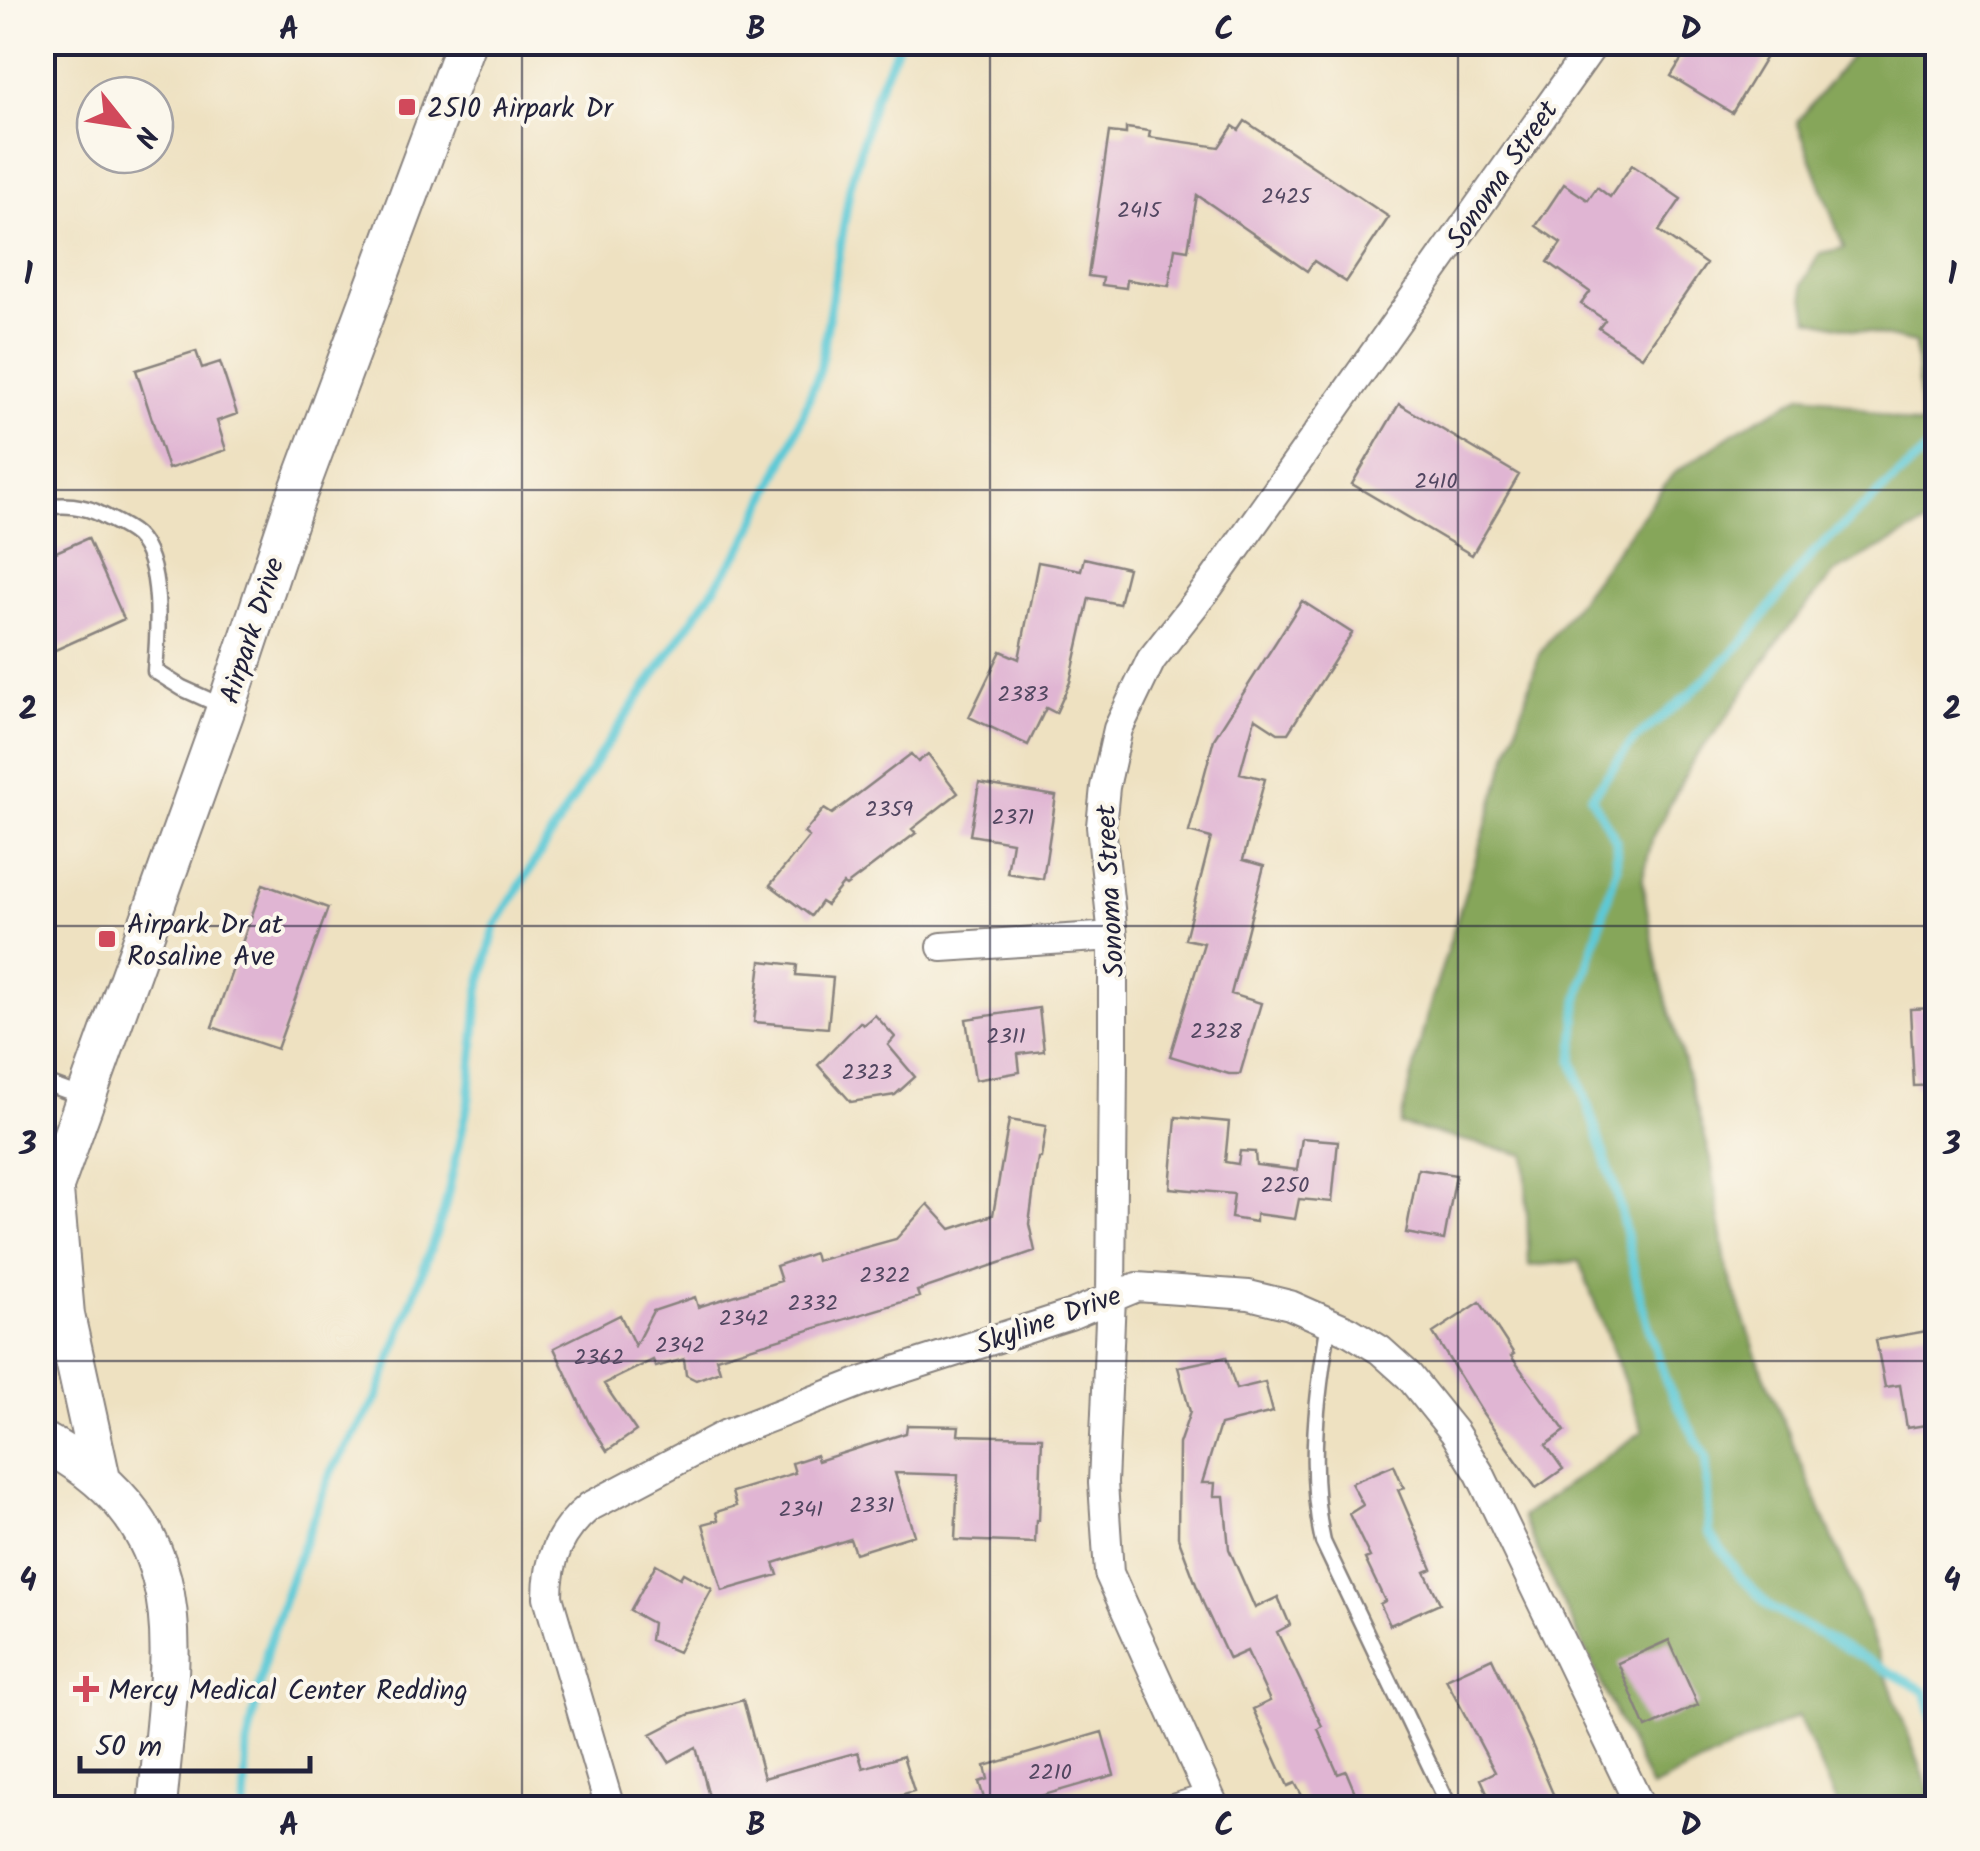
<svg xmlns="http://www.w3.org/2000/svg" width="1980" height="1851" font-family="Kalam,sans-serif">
	<rect width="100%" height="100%" fill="#fbf7ec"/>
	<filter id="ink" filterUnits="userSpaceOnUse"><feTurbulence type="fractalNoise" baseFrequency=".01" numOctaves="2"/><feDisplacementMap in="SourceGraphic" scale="20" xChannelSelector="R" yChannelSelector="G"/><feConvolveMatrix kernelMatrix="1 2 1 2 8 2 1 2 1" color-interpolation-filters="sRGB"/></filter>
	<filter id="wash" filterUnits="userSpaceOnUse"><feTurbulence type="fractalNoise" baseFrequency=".0048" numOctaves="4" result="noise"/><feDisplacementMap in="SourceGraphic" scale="40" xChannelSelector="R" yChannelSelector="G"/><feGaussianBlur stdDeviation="2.25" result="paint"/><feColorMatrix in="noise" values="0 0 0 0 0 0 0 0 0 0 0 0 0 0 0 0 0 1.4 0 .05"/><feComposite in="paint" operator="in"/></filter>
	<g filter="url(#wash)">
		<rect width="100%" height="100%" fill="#eee1c1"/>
		<path fill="#86a65a" stroke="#54644a" stroke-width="2.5" d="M1861 43H1937V518L1835 572 1780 638 1725 720 1693 760 1652 840 1642 881 1658 969 1711 1159 1726 1265 1760 1365 1851 1582 1936 1808H1838L1798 1716 1651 1788 1522 1517 1643 1431 1579 1261 1529 1266 1525 1155 1400 1125 1427 1015 1540 652 1673 474 1741 428 1803 395 1822 397 1921 426 1915 343 1808 319 1802 284 1820 253 1844 248 1797 122Z"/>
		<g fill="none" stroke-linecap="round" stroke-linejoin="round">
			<path stroke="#5dc9d6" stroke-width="9" d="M1938 440 1811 555 1746 639 1690 694 1633 741 1591 797 1616 840 1617 866 1578 1000 1573 1061 1616 1191 1643 1309 1666 1382 1706 1458 1709 1532 1739 1575 1771 1608 1925 1691 1938 1740
				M244 1808 247 1746 267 1650 293 1572 331 1472 377 1398 444 1211 469 1099 479 992 495 927 601 753 745 543 788 452 820 370 850 187 874 98 899 42"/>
		</g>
		<g id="blocks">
			<path fill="#e0b5d3" d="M1692 42H1775L1732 113 1671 76Z
				M1245 121 1389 217 1346 282 1314 261 1307 271 1197 195 1188 250 1175 248 1169 286 1127 280 1126 288 1102 285 1103 278 1088 276 1109 132 1126 134V128L1150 131 1149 137 1219 147 1233 126 1239 130Z
				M1632 165 1681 199 1659 231 1706 264 1642 357 1599 328 1605 320 1581 304 1590 292 1548 262 1561 243 1536 226 1564 184 1588 200 1597 187 1610 197Z
				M196 351 202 368 220 362 237 414 217 421 226 450 168 469 136 370Z
				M1399 404 1519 475 1472 555 1352 484Z
				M88 538 124 619 42 656V558Z
				M1084 558 1128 568 1119 604 1089 598 1070 682 1056 713 1046 708 1028 745 969 717 1001 651 1019 659 1038 562 1081 570Z
				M1302 601 1352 633 1288 733H1278L1255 718 1240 773 1265 779 1243 860 1264 866 1231 994 1261 1003 1240 1074H1229L1170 1056 1204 943 1185 939 1211 838 1189 832 1214 739Z
				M911 754 918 762 928 754 958 793 912 829 916 833 846 886 843 884 826 905 821 902 811 916 770 885 809 837 804 833 824 809 832 814Z
				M979 783 1056 796 1043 879 1007 873 1012 842 970 835Z
				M263 884 328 908 277 1049 212 1027Z
				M761 961 797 965 796 975 833 978 828 1028 754 1022Z
				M1039 1008 1044 1051 1018 1054 1020 1072 975 1080 966 1019Z
				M1938 1008V1085L1914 1086 1910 1009Z
				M875 1015 895 1037 888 1045 915 1077 895 1095 851 1102 818 1065 860 1022 863 1025Z
				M1176 1117 1229 1122 1225 1162 1238 1164 1240 1151 1255 1152 1256 1165 1297 1170 1302 1138 1338 1141 1332 1202 1299 1199 1295 1219 1256 1214V1222L1231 1218 1234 1194 1170 1188Z
				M1009 1120 1046 1126 1041 1158H1038L1029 1224 1035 1251 917 1291 919 1297 716 1358 720 1371 696 1380 686 1375 684 1359 656 1367 653 1360 604 1384 636 1431 607 1451 589 1423 554 1348 620 1315 635 1346 653 1311 695 1297 698 1307 781 1281 776 1266 814 1253 816 1261 896 1239 928 1204 951 1229 993 1215Z
				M1418 1169 1456 1175 1444 1240 1406 1233Z
				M1480 1302 1514 1354 1511 1356 1565 1431 1546 1445 1563 1469 1536 1488 1482 1412 1433 1333Z
				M1938 1329V1423L1907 1428 1900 1385 1885 1387 1876 1340Z
				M1226 1357 1236 1389 1265 1382 1273 1412 1220 1425 1202 1483H1215L1214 1496H1224L1229 1549 1255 1608 1278 1597 1290 1625 1277 1632 1322 1726 1318 1729 1338 1774 1346 1771 1359 1802 1346 1808H1309L1295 1783 1288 1786 1253 1709 1270 1701 1247 1651 1229 1659 1203 1603 1178 1537 1179 1444 1190 1412 1178 1367Z
				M907 1425 959 1426 958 1435 1042 1437 1039 1520H1036L1035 1543 955 1540 958 1475 895 1473 914 1535 855 1553 850 1539 774 1563 778 1575 722 1591 703 1524 718 1520 716 1512 736 1506 732 1492 795 1473 792 1463 816 1455 818 1461 906 1433Z
				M1394 1465 1404 1488 1398 1490 1432 1569 1425 1572 1440 1603 1390 1625 1380 1604 1385 1601 1365 1559 1370 1557 1349 1514 1363 1505 1351 1483Z
				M656 1564 680 1578 683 1573 712 1589 678 1652 650 1640 652 1623 630 1611Z
				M1669 1640 1698 1705 1646 1728 1618 1663Z
				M1492 1658 1533 1747 1559 1808H1494L1481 1779 1495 1772 1446 1679Z
				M743 1700 764 1778 858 1752 863 1768 903 1756 914 1791 856 1808H712L696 1747 669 1762 651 1734 688 1715Z
				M1102 1732 1114 1775 999 1808H987L979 1782 988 1779 985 1766Z"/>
		</g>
	</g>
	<g filter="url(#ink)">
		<use href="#blocks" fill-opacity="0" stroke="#88827e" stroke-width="2.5"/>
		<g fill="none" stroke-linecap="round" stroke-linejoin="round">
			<g stroke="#88827e" stroke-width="19">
				<path id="lane" d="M42 509C60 502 86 506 102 515 113 521 127 527 136 535 164 562 158 635 155 671L182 688 224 707
					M42 1082 86 1098
					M1329 1322C1317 1394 1307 1469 1323 1542L1450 1808"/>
			</g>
			<g stroke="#88827e" stroke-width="32">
				<path id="street" d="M942 947 1113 936
					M610 1808 548 1597C548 1559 560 1531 589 1507L727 1434 861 1382 1070 1315 1137 1287 1249 1295 1290 1305 1349 1331 1380 1350 1409 1376 1454 1432 1480 1474 1641 1808
					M1176 1808 1210 1798
					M1215 1808 1109 1573 1103 1483 1111 1297 1113 1063V936L1101 826 1105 787 1118 729 1151 660 1210 585 1595 42"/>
			</g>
			<g stroke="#88827e" stroke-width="42">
				<path id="secondary" d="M54 1191 65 1315 101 1479
					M42 1220 226 708 294 503 466 42
					M42 1441C206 1528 170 1654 157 1808"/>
			</g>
			<use href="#lane" stroke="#fff" stroke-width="14"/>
			<use href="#street" stroke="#fff" stroke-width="28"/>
			<use href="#secondary" stroke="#fff" stroke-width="38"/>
		</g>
	</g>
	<path fill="none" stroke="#22223b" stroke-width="2.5" stroke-opacity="0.55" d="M522 42V1808M990 42V1808M1458 42V1808M42 490H1938M42 926H1938M42 1361H1938"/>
	<g fill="#d1495b" stroke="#fbf7ec" stroke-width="4">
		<rect x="397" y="97" width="20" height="20" rx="5"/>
		<rect x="97" y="929" width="20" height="20" rx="5"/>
		<path d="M81 1674h10v10h10v10h-10v10h-10v-10h-10v-10h10z"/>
	</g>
	<g text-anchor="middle" stroke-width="8" stroke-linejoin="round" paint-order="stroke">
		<g font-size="22" fill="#524761">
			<text x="1286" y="203">2425</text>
			<text x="1139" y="217">2415</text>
			<text x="1436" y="488">2410</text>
			<text x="1023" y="701">2383</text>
			<text x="889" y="816">2359</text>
			<text x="1013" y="824">2371</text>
			<text x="1216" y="1038">2328</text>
			<text x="1006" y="1043">2311</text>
			<text x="867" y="1079">2323</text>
			<text x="1285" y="1192">2250</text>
			<text x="885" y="1282">2322</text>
			<text x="813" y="1310">2332</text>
			<text x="744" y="1325">2342</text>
			<text x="680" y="1352">2342</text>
			<text x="599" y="1364">2362</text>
			<text x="872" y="1512">2331</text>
			<text x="801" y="1516">2341</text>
			<text x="1050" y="1779">2210</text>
		</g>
		<g font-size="28" fill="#22223b" stroke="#fbf7ec" text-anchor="start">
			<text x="427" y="117">2510 Airpark Dr</text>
			<text x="127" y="933">Airpark Dr at<tspan x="127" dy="32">Rosaline Ave</tspan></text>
			<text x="108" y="1699">Mercy Medical Center Redding</text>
		</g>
		<g font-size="28" fill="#22223b" stroke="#fbf7ec">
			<text transform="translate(1501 174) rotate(-55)" y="10">Sonoma Street</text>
			<text transform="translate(251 630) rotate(-72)" y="10">Airpark Drive</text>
			<text transform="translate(1109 891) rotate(-93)" y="10">Sonoma Street</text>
			<text transform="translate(1048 1319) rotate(-20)" y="10">Skyline Drive</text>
		</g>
	</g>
	<rect width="1980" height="1851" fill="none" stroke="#fbf7ec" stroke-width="110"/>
	<g transform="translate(125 125) rotate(120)"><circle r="48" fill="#fbf7ec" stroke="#a4a2a5" stroke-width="2.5"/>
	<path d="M0-8L18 38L0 25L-18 38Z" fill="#d1495b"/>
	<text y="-15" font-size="28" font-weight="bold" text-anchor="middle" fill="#22223b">N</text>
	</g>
	<path d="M80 1756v15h230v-15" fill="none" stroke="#22223b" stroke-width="5"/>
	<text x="95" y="1756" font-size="30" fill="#22223b" stroke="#fbf7ec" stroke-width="8" paint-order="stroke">50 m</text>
	<rect x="55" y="55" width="1870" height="1741" fill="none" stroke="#22223b" stroke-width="4"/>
	<g font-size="32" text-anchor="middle" font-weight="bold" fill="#22223b">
		<text x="289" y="39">A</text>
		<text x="756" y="39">B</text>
		<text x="1224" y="39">C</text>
		<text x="1691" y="39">D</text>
		<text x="28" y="284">1</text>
		<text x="1952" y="284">1</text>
		<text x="28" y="719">2</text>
		<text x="1952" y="719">2</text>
		<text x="28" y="1154">3</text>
		<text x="1952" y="1154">3</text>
		<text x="28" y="1590">4</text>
		<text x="1952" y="1590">4</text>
		<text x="289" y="1835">A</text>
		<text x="756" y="1835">B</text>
		<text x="1224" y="1835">C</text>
		<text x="1691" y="1835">D</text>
	</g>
</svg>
